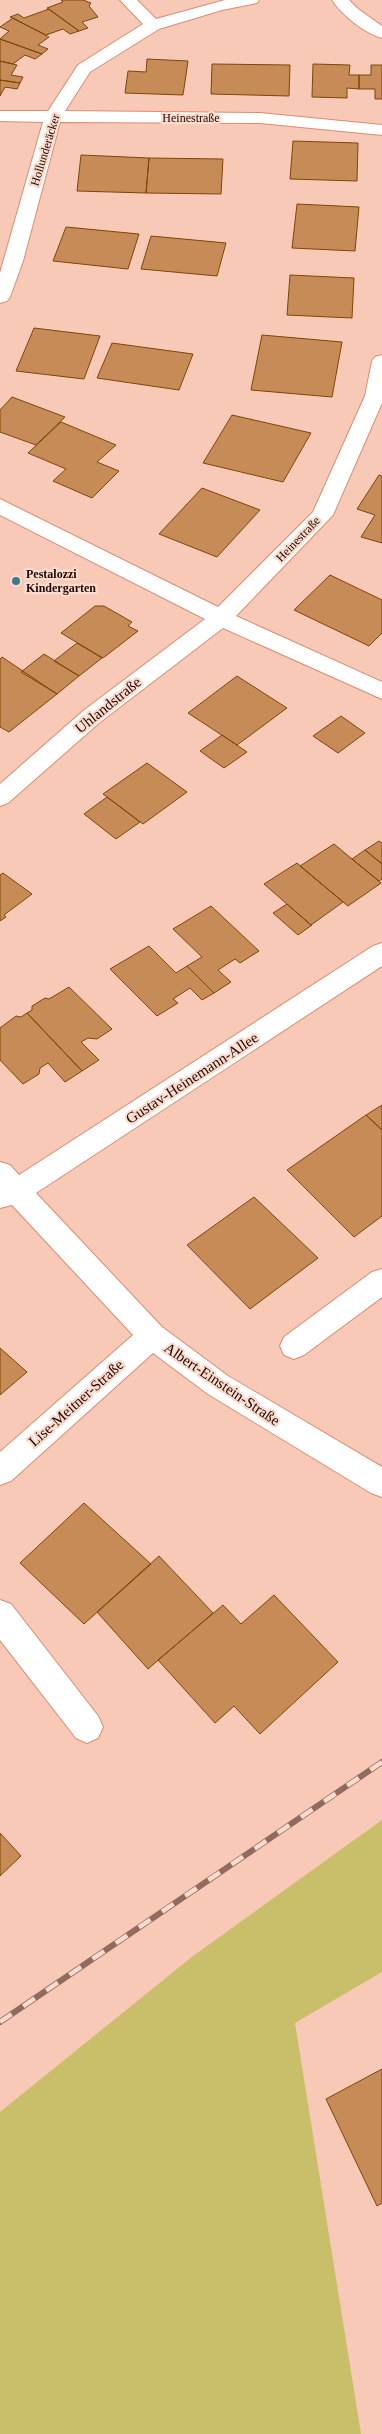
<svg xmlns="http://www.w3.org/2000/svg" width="382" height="2434" font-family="Georgia,serif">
	<rect width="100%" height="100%" fill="#f9c9b7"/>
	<path fill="#c9be6a" d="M382 1820V1972L295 2023 361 2434H0V2112L193 1956Z"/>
	<path fill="#c68b56" stroke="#7c4707" d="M61 0H83L91 3 89 6 98 17 82 22 88 28 79 31 47 8 63 2Z
		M49 9 79 31 70 34 63 29 46 35 10 17 18 14 24 18Z
		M13 18 49 37 38 45 48 49 42 54 0 39 9 31 0 27Z
		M0 39 42 54 35 59 25 55 13 64 0 61Z
		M147 59 188 61 183 95 125 93 128 71 146 72Z
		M0 61 17 65 11 75 23 77 20 83 0 80Z
		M212 64 290 65 289 96 211 94Z
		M313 64 350 65 349 75H359V89L347 88V98L312 97Z
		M371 65H382V99H375V89H359V75H371Z
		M0 80 20 83 17 89 5 87 0 96Z
		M293 141 358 143 357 181 290 179Z
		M81 155 149 158 146 193 77 191Z
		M149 158 223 159 221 194 146 193Z
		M297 204 359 207 355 251 292 248Z
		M66 227 139 234 128 269 53 261Z
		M151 236 226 243 217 276 141 269Z
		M290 275 354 278 352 318 287 315Z
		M34 328 100 336 84 379 16 371Z
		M262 335 342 342 332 397 251 390Z
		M112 343 193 354 179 390 97 378Z
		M12 397 65 417 36 445 0 432V410Z
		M232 415 311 433 283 482 203 463Z
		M61 422 116 445 97 462 119 471 92 498 53 481 66 469 28 453Z
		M379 475 382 476V543L361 537 375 515 357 509Z
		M202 488 260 510 217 557 159 534Z
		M330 575 382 600V633L369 646 294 610Z
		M95 606H104L132 622 128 626 138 631 103 658 61 633Z
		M77 643 102 658 79 676 54 661Z
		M44 654 79 676 57 694 21 672Z
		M2 657 57 694 9 732 0 727V659Z
		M237 676 287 708 237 745 188 713Z
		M341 716 365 733 338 753 313 736Z
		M222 735 247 752 224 768 200 751Z
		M147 763 187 792 143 824 103 794Z
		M107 797 140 822 116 839 84 814Z
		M379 841 382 843V864L365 850Z
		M334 844 381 883 348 906 300 866Z
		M365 850 382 864V879L379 881 352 859Z
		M297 863 343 902 311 925 264 884Z
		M3 873 32 894 4 915 6 917 0 921V875Z
		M287 904 311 925H312L298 935 273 913Z
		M211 906 259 951 240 963 235 959 218 970 231 982 214 993 187 966 202 957 173 929Z
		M149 946 176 973 187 966 214 993 202 1000 190 988 173 999 178 1003 157 1016 110 969Z
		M69 987 112 1029 97 1039 88 1038 81 1042 99 1060 82 1071 27 1013 32 1010V1006L45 998 49 999Z
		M27 1013 82 1071 65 1082 48 1063 40 1068 39 1074 23 1084 0 1060V1028L16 1016 21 1017Z
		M382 1105V1130L366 1115Z
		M366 1115 382 1130V1216L354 1237 287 1170Z
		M254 1197 318 1258 250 1309 187 1245Z
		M0 1348 27 1372 0 1395Z
		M84 1503 151 1564 84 1624 20 1563Z
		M159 1556 213 1613 148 1669 97 1612Z
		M274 1595 338 1662 260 1734 234 1706 215 1723 158 1660 223 1605 241 1624Z
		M0 1833 21 1856 0 1876Z
		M382 2069V2203L377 2206 326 2099Z"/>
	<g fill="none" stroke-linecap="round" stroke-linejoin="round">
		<g stroke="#d88d70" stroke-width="2">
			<path id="street" d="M120 0H137L156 19 225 0H259L257 3 222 10 159 29 90 72 65 111 260 113 382 125V135L260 123 60 122 23 261 10 297 7 301 0 303V273L43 122 0 121V111H48L78 65 143 24Z
				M332 0H349L358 9 382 26V38C364 33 342 15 332 0Z
				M382 355V403L333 515 236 616 382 682V699L223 628 99 723 8 803 0 806V784L83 711 205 619 0 515V499L218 607 313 512 365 396 372 361 375 357Z
				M382 943V966L36 1193 162 1327 228 1376 382 1467V1497L371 1493 208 1394 153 1353 11 1481 0 1485V1452L133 1335 12 1205 0 1208V1162L10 1165 19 1175 373 946Z
				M382 1269V1297L304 1355 294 1359 284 1355 280 1346 284 1337 372 1272Z
				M0 1600 11 1604 98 1716 103 1727 98 1738 87 1743 76 1738 0 1640Z"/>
		</g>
		<use href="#street" fill="#fff" fill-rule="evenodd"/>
		<g stroke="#916b5e" stroke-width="6">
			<path id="rail" d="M0 2022 382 1762"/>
		</g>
		<use href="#rail" stroke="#fbdbce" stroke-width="4.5" stroke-dasharray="14" stroke-linecap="butt"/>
	</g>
	<circle fill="#3b7a8f" stroke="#fbdbce" stroke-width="2" cx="16" cy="581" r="5"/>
	<g text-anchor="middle" stroke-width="4.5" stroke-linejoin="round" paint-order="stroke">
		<g font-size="12" fill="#230801" stroke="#fbdbce">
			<text x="191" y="122">Heinestraße</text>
			<text transform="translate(45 150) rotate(-73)" y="4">Hollunderäcker</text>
			<text transform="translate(298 539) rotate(-46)" y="4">Heinestraße</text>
		</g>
		<g font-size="12" font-weight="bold" fill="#230801" stroke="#fbdbce" text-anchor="start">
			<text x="26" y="578">Pestalozzi<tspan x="26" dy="14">Kindergarten</tspan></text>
		</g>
		<g font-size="15" fill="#230801" stroke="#fbdbce">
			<text transform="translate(108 705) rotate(-39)" y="5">Uhlandstraße</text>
			<text transform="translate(192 1078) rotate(-33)" y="5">Gustav-Heinemann-Allee</text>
			<text transform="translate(222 1384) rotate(34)" y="5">Albert-Einstein-Straße</text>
			<text transform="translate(76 1403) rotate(-42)" y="5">Lise-Meitner-Straße</text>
		</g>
	</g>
</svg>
